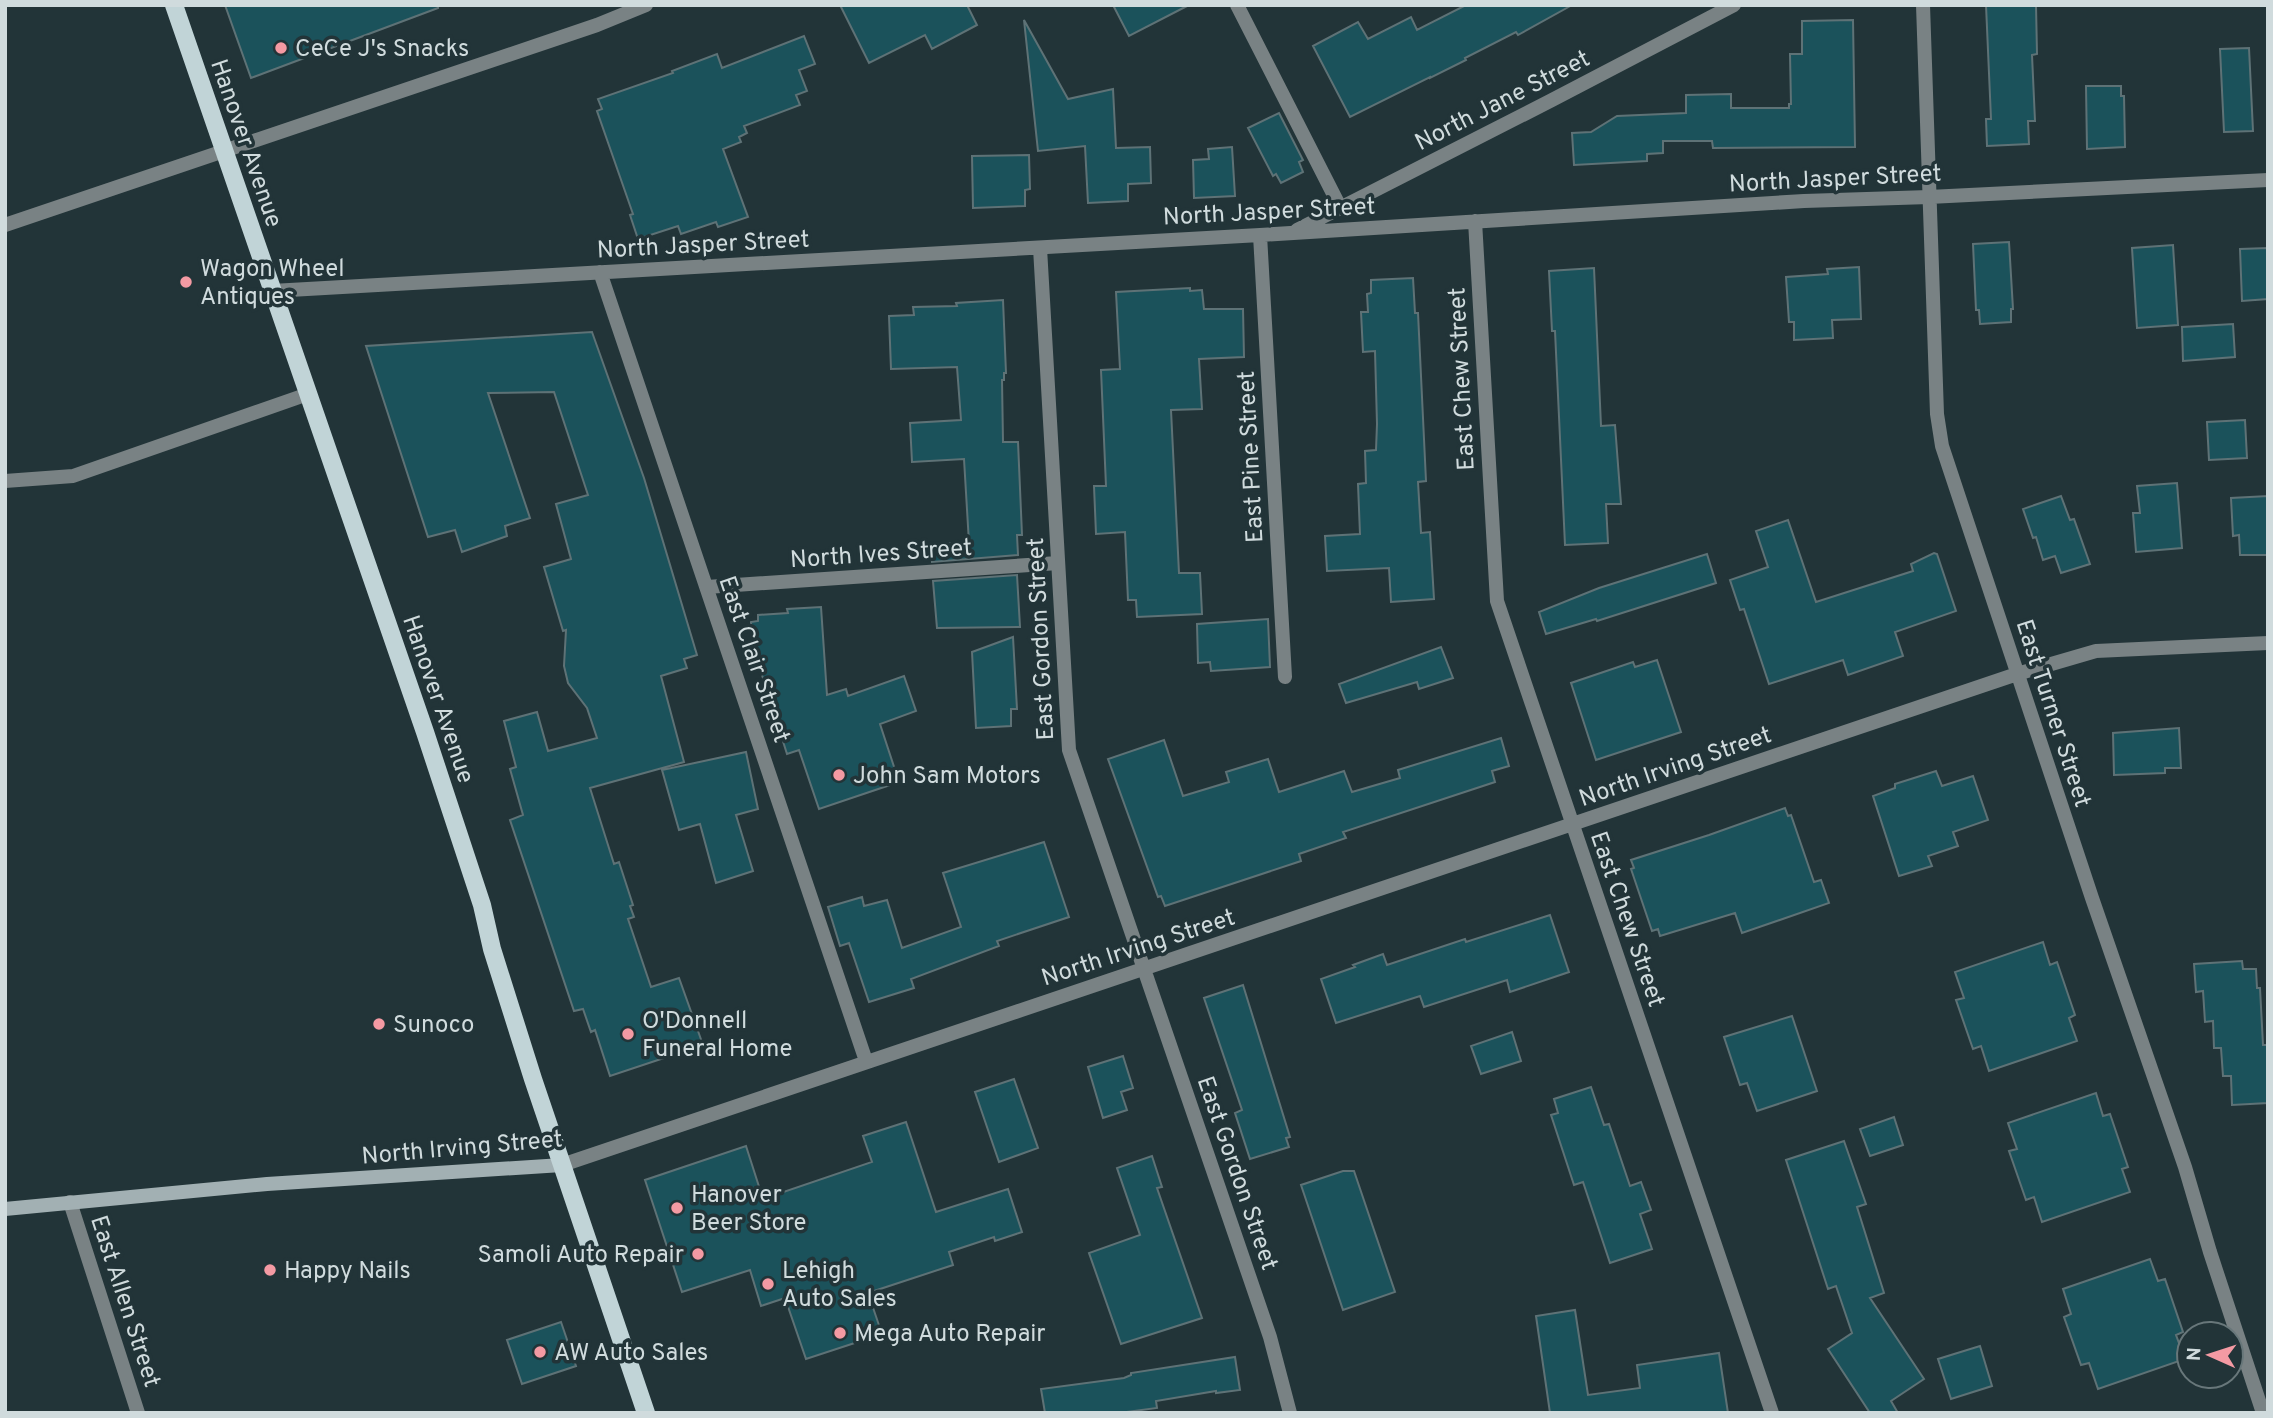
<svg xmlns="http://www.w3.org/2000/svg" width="2273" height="1418" font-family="Overpass,sans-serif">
	<rect width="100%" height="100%" fill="#223438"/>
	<path fill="#1b525b" stroke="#5e7276" stroke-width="2" d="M225 5H438V8L251 78Z
		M840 5H967L977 25 932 49 925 35 869 63Z
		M1113 5H1189L1129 36Z
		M1466 5H1572L1518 35 1516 32 1465 58 1466 60 1430 78V77L1350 117 1313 46 1358 22 1368 39 1411 17 1417 30Z
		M1986 5H2036L2037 54 2032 55 2035 121H2028L2029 144 1987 146 1986 119H1991Z
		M1024 20 1068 99 1113 89 1116 148 1150 147 1151 183 1128 184V201L1088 203 1085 146 1038 151Z
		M1853 20 1855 147 1713 148 1712 141H1663V153L1647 154V161L1574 165 1572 133 1591 132 1617 116 1686 113V95L1731 94V108H1789V104H1791L1790 54H1802V21Z
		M804 36 815 64 799 70 807 91 796 95 800 105 744 126 747 133 739 137 741 142 723 149 748 217 718 227 716 222 681 234 678 226 638 239 630 215 633 214 597 111 602 109 598 99 673 73 672 71 717 54 722 68Z
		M2249 48 2253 131 2224 132 2220 49Z
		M2086 86H2121V96H2124L2125 147 2087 149Z
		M1279 113 1303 160 1299 162 1303 172 1281 183 1276 174 1273 176 1248 128Z
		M1232 147 1235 196 1194 198 1193 160 1209 159 1208 149Z
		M1029 155 1030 189 1025 190V206L973 208 972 156Z
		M2009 242 2013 309H2011V322L1980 324 1979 310H1976L1973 244Z
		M2173 245 2178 325 2137 328 2132 248Z
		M2268 248V299L2242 301 2240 249Z
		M1859 267 1861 319 1832 320 1833 338 1794 340V322H1789L1786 277 1828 274 1827 269Z
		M1594 268 1601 426 1615 425 1621 504H1606L1608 543 1565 545 1555 331H1552L1549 271Z
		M1413 278 1415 313H1418L1426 481 1418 482 1421 533 1430 532 1434 599 1391 602 1389 568 1327 571 1325 536 1360 534 1358 484 1366 483 1365 451 1376 450 1377 424 1375 351 1363 352 1361 312H1368L1367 294 1371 293V280Z
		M1190 288V291L1202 290 1204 309H1243L1244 357 1199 359 1202 409 1171 410 1179 573H1200L1202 614 1137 617 1136 600H1128L1125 532 1096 534 1094 486H1106L1101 370 1120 369 1116 292Z
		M1003 300 1006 373H1004V380H1002L1003 442H1018L1022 535H1017L1018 555 932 562 931 544 969 543 964 459 912 462 910 423 961 420 957 367 891 369 889 316 914 315 913 307 957 306 956 303Z
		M2233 324 2235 357 2183 361 2182 327Z
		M592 332 644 478 697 655 684 659 687 668 661 676 684 762 590 788 614 864 619 862 633 905 630 906 634 917 628 919 651 987 679 978 703 1045 610 1076 595 1030 591 1032 583 1009 574 1011 510 820 523 815 510 769 516 767 504 721 537 712 548 751 597 738 587 708 568 683 564 666 566 630 563 631 544 567 571 559 556 504 588 495 554 392 488 393 530 518 505 526 507 536 462 552 455 530 428 537 366 346Z
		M2245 420 2247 458 2209 460 2207 422Z
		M2177 483 2182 548 2136 552 2133 513H2140L2137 486Z
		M2061 496 2070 520 2074 519 2090 564 2061 573 2055 556 2043 560 2036 537 2033 538 2023 509Z
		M2268 496V555H2240L2239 535 2233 536 2231 498Z
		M1788 520 1816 602 1913 571 1911 564 1934 553 1937 554 1956 611 1895 632 1903 656 1848 675 1843 660 1769 684 1744 609 1740 610 1730 580 1768 567 1756 531Z
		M1707 554 1716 583 1597 621 1596 619 1546 634 1539 612 1599 588Z
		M1017 575 1020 627 937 628 933 581Z
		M821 607 827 695 846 689 848 696 904 676 916 711 880 724 899 782 819 809 799 750 787 754 762 675 760 658H753L751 622 758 621V615L788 613 787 609Z
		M1268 619 1270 667 1211 671 1210 662 1198 663 1197 624Z
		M1013 637 1017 709H1011V726L976 728 972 652Z
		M1441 647 1453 678 1419 689 1417 682 1346 703 1339 684Z
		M1657 660 1681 732 1596 760 1571 683 1633 662 1635 667Z
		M2179 728 2181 768H2165V773L2114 775 2113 733Z
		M1501 738 1509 766 1492 771 1495 782 1343 832 1346 838 1299 854 1301 861 1165 906 1161 896 1158 897 1108 759 1164 740 1183 796 1229 782 1226 772 1268 759 1279 792 1344 771 1352 792 1400 778 1398 770Z
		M746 752 758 809 736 815 753 871 716 883 700 824 679 830 662 770Z
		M1936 771 1942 786 1973 776 1988 820 1953 832 1958 846 1928 856 1932 866 1899 876 1873 796 1895 788V784Z
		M1785 808 1788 816 1791 815 1814 882 1821 880 1829 903 1742 933 1735 913 1660 936 1658 929 1652 931 1631 869 1634 868 1631 860 1709 835Z
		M1044 842 1069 917 997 941 999 946 911 979 914 988 869 1002 849 943 840 946 828 907 862 897 864 906 887 900 902 948 961 927 943 873Z
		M1550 915 1569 972 1510 992 1507 980 1424 1007 1420 996 1336 1023 1321 979 1355 967 1353 965 1383 954 1387 965 1465 939 1466 942Z
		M2043 942 2050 965 2057 962 2075 1015 2069 1018 2077 1041 1989 1071 1981 1046 1973 1049 1956 1000 1964 998 1955 972Z
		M2242 961 2243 969H2256L2257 988H2260L2263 1045H2268V1103L2232 1105 2231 1076H2223L2221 1048H2214L2213 1021 2205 1022 2203 991 2196 992 2194 964Z
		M1243 985 1290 1137 1286 1138 1289 1147 1250 1159 1235 1113 1242 1110 1204 998Z
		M1792 1016 1817 1091 1757 1111 1747 1083 1740 1085 1724 1037Z
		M1512 1032 1521 1061 1481 1074 1471 1046Z
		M1123 1056 1133 1088 1121 1092 1127 1110 1103 1118 1088 1067Z
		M1014 1079 1038 1148 999 1162 975 1092Z
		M1591 1087 1604 1125 1609 1124 1630 1186 1641 1182 1651 1210 1640 1214 1652 1249 1610 1263 1583 1182 1574 1185 1551 1115 1558 1113 1554 1099Z
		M2096 1093 2103 1116 2110 1114 2128 1167 2122 1169 2130 1192 2042 1222 2034 1197 2026 1200 2009 1151 2017 1149 2008 1123Z
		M1894 1117 1903 1145 1870 1156 1860 1129Z
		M906 1122 936 1212 1008 1189 1022 1232 995 1241 994 1237 949 1252 953 1265 868 1293 882 1334 806 1359 785 1298 761 1306 750 1270 682 1292 645 1180 746 1146 763 1199 872 1162 863 1136Z
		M1844 1141 1866 1204 1857 1207 1884 1293 1870 1298 1924 1379 1891 1401 1898 1413H1870L1828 1349 1852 1333 1836 1286 1828 1289 1786 1160Z
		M1152 1156 1162 1187 1157 1188 1202 1318 1121 1344 1089 1253 1140 1235 1117 1168Z
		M1343 1171H1354L1395 1292 1343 1310 1301 1185Z
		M2150 1259 2158 1281 2165 1279 2183 1332 2176 1335 2185 1359 2098 1389 2089 1363 2081 1365 2064 1317 2071 1314 2063 1289Z
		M1575 1310 1588 1395 1640 1388 1637 1365 1719 1353 1728 1413H1550L1536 1316Z
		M561 1322 576 1366 522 1384 507 1340Z
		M1980 1346 1992 1386 1951 1399 1938 1359Z
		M1235 1357 1240 1390 1216 1393V1391L1156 1401 1157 1408 1119 1413H1045L1041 1389 1124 1378 1131 1375V1373Z"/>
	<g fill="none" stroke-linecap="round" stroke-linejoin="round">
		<path stroke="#798284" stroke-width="14" d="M1237 5 1341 209
			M1923 5 1937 414 1942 446 2092 898 2185 1167 2210 1252 2263 1413
			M1475 221 1497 601 1772 1413
			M5 225 597 25 646 5
			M1297 230 1552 100 1734 5
			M1260 235 1285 677
			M1040 248 1069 750 1270 1337 1290 1413
			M600 272 866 1061
			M272 291 1260 235 1804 201 1929 197 2268 180
			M5 481 73 476 308 394
			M707 587 1058 563
			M562 1165 2017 674 2096 651 2268 643
			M70 1202 138 1413"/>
		<path stroke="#a2b0b3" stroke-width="14" d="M5 1209 267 1184 562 1165"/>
		<path stroke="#c1d4d7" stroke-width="18" d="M174 5 425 732 482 905 492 949 533 1079 646 1413"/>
	</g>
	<g fill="#f49aa3" stroke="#223438" stroke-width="2.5">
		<circle cx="281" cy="48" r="7"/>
		<circle cx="186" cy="282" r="7"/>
		<circle cx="839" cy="775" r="7"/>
		<circle cx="379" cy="1024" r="7"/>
		<circle cx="628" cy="1034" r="7"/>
		<circle cx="677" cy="1208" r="7"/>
		<circle cx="698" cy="1254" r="7"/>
		<circle cx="270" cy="1270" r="7"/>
		<circle cx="768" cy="1284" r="7"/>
		<circle cx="840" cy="1333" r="7"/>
		<circle cx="540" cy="1352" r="7"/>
	</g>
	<g text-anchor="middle" stroke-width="7" stroke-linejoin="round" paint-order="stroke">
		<g font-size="24" fill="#d0dbdd" stroke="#223438" text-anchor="start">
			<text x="295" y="56">CeCe J's Snacks</text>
			<text x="200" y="276">Wagon Wheel<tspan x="200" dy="28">Antiques</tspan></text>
			<text x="853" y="783">John Sam Motors</text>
			<text x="642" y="1028">O'Donnell<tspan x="642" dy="28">Funeral Home</tspan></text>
			<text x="393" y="1032">Sunoco</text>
			<text x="691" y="1202">Hanover<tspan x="691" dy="28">Beer Store</tspan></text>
			<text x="684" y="1262" text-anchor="end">Samoli Auto Repair</text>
			<text x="284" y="1278">Happy Nails</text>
			<text x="782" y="1278">Lehigh<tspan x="782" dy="28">Auto Sales</tspan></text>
			<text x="854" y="1341">Mega Auto Repair</text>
			<text x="554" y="1360">AW Auto Sales</text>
		</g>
		<g font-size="24" fill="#d0dbdd" stroke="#223438">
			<text transform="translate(1502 100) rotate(-27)" y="8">North Jane Street</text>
			<text transform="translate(247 143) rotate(71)" y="8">Hanover Avenue</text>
			<text transform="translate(1835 178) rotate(-3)" y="8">North Jasper Street</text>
			<text transform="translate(1269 211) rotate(-3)" y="8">North Jasper Street</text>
			<text transform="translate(703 244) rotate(-3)" y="8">North Jasper Street</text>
			<text transform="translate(1461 379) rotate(-93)" y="8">East Chew Street</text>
			<text transform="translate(1250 457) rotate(-93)" y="8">East Pine Street</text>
			<text transform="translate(881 553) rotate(-4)" y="8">North Ives Street</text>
			<text transform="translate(1040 639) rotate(-93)" y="8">East Gordon Street</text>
			<text transform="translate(755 659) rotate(71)" y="8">East Clair Street</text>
			<text transform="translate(439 699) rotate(71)" y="8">Hanover Avenue</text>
			<text transform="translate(2054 713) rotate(72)" y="8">East Turner Street</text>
			<text transform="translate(1675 766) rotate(-19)" y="8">North Irving Street</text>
			<text transform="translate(1628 919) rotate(71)" y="8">East Chew Street</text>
			<text transform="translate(1138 947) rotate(-18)" y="8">North Irving Street</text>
			<text transform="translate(462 1147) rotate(-5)" y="8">North Irving Street</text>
			<text transform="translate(1238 1173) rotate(71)" y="8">East Gordon Street</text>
			<text transform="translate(126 1301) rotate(72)" y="8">East Allen Street</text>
		</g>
	</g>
	<rect width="2273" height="1418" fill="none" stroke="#d0dbdd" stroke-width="14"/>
	<g transform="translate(2210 1355) rotate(273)"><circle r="33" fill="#223438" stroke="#68777a" stroke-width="2"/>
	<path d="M0-5L12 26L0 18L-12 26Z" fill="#f49aa3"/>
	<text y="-10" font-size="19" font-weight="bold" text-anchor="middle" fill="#d0dbdd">N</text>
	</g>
</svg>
